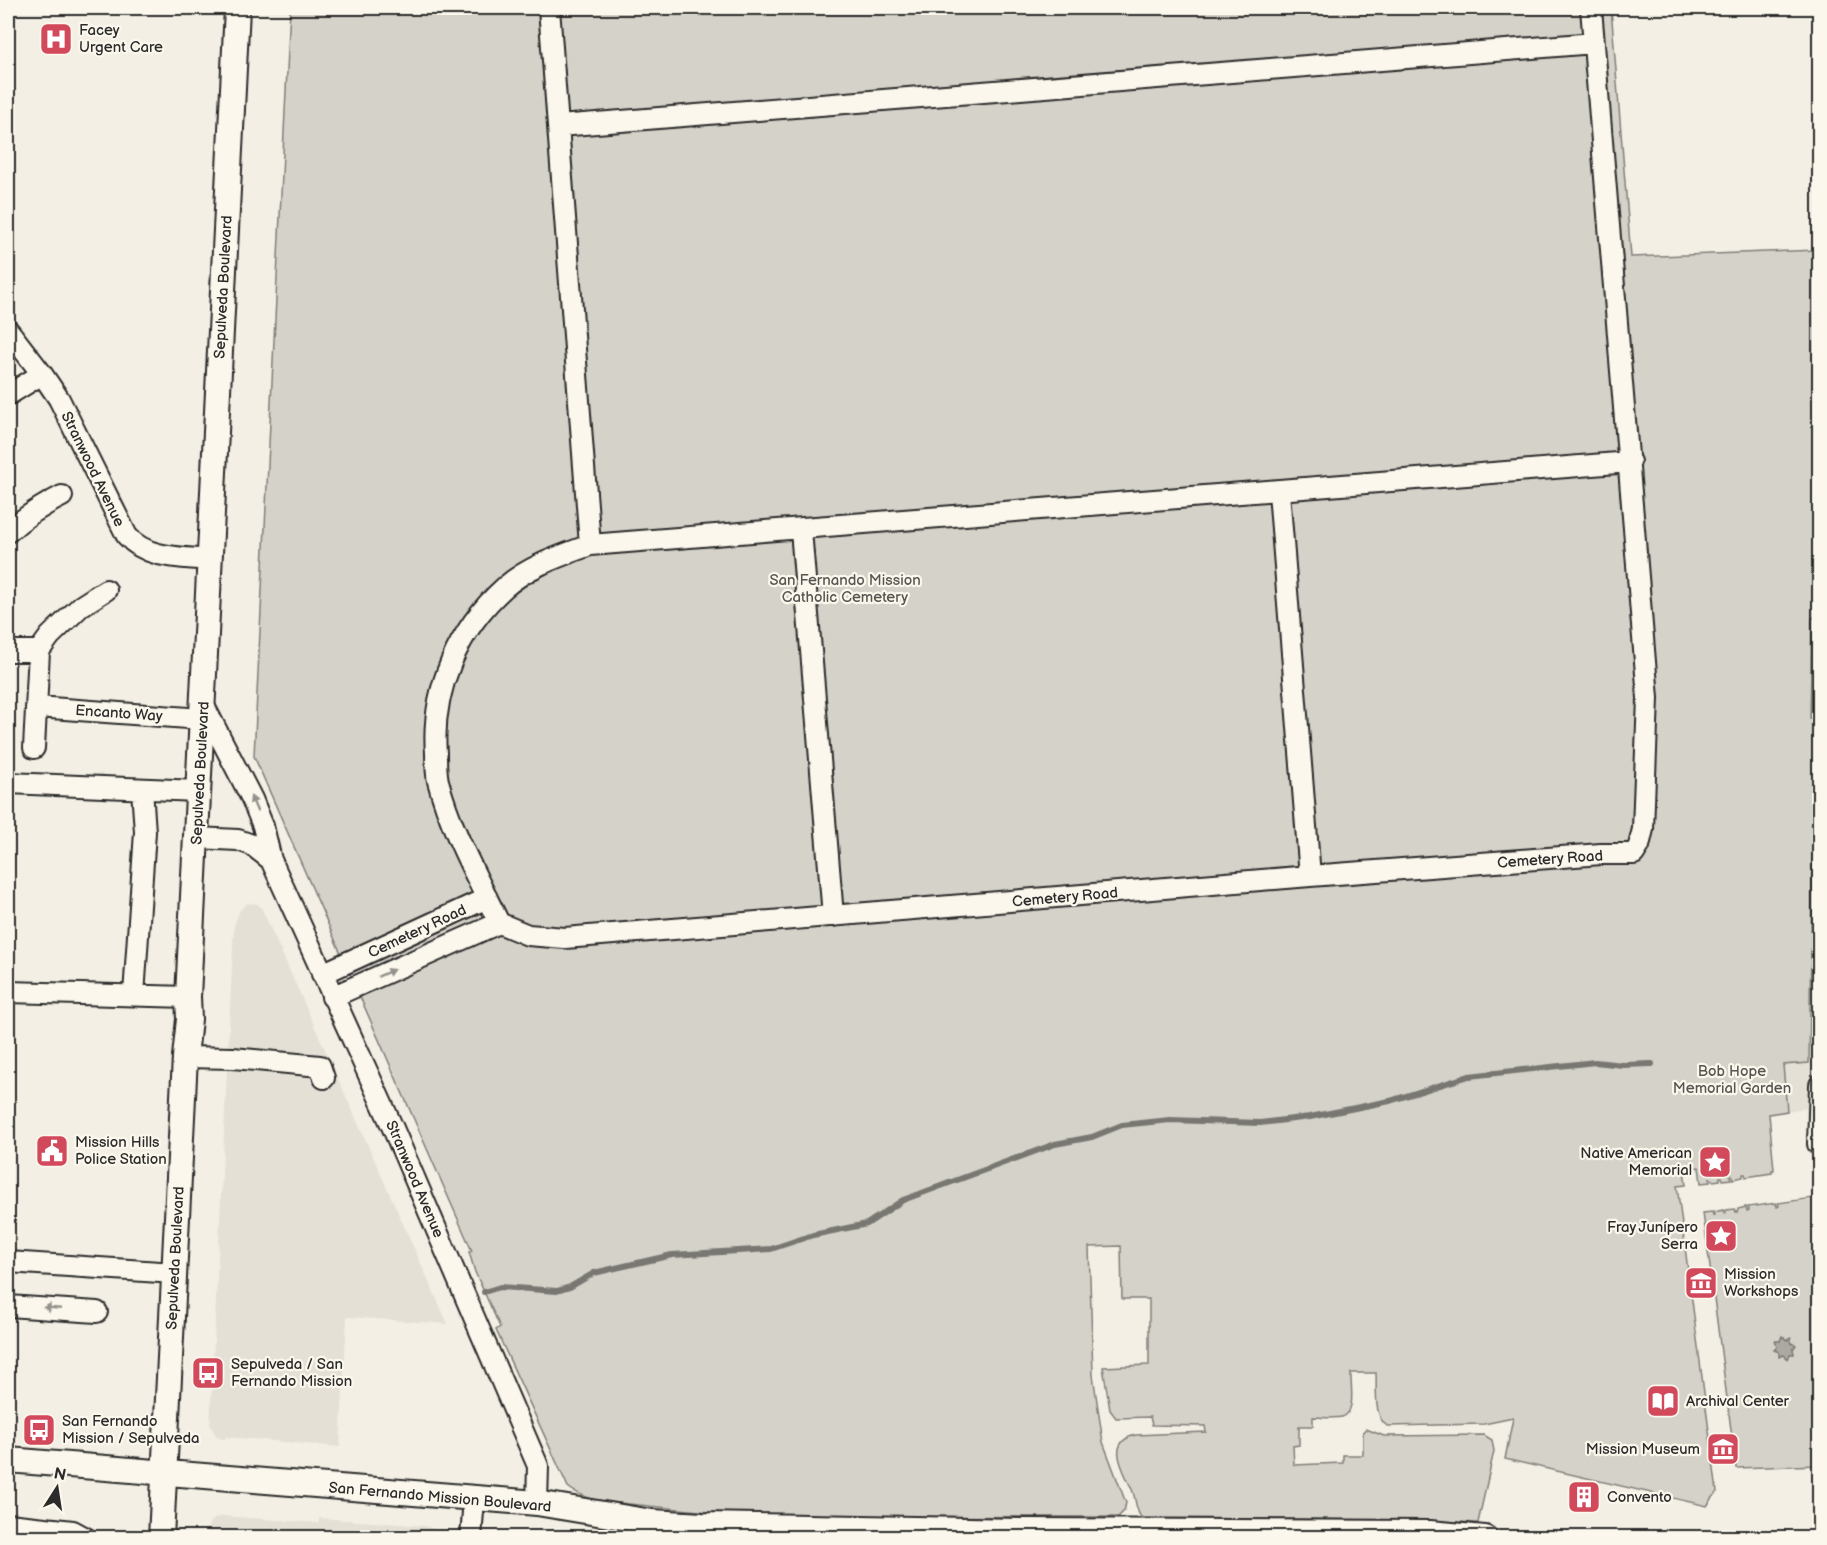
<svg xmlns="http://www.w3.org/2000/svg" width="1827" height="1545" font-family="'Balsamiq Sans',sans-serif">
	<rect width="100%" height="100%" fill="#f3efe4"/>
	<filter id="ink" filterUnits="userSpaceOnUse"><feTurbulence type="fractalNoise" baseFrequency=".0167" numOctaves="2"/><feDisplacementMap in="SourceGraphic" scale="12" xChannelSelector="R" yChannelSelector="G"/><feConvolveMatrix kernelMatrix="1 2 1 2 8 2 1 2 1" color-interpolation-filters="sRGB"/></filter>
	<g filter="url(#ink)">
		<path fill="#e4e0d6" d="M1819 616V718H1810L1812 618Z
			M1819 756V1163L1817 1147 1811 1148 1805 1108 1787 1111 1783 1065 1809 1062 1814 780Z
			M247 903 258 904 262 909 448 1324 347 1317 340 1447 226 1437 225 1439H222L217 1437 210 1425 234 925 240 910Z
			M223 1516 319 1523V1518L425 1526 434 1529 442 1537H207L210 1523 215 1518Z"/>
		<path fill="#d5d2c9" stroke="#807e7a" stroke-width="1.5" d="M290 8H1611L1631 257 1819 250 1820 616 1812 618 1810 718H1819L1820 756 1814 780 1809 1063 1783 1065 1787 1111 1769 1114 1774 1170H1772V1173L1746 1177 1745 1174H1743V1177L1733 1179 1732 1175 1730 1176 1731 1179 1723 1180 1722 1177H1720V1180L1713 1181 1710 1178V1182L1701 1183 1699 1167 1684 1169 1686 1185 1677 1186 1717 1492 1707 1506 1505 1459 1513 1418 1484 1424 1387 1426C1373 1416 1377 1389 1376 1373H1351C1350 1384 1357 1413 1342 1417 1334 1419 1322 1417 1313 1417V1426H1299V1445L1293 1446 1294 1465 1343 1463V1455H1363V1433L1366 1429 1384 1436 1484 1435 1492 1440 1494 1451 1478 1523 1419 1520 1142 1518C1136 1513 1136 1500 1133 1492 1126 1474 1103 1442 1136 1435L1206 1432 1205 1426 1152 1425 1150 1417 1116 1418 1110 1410 1103 1367 1149 1365V1299H1122L1121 1246 1089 1247 1093 1375 1103 1442 1126 1503 1124 1511 1118 1517 807 1516 710 1512 599 1501C590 1499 575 1493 568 1487L496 1330 500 1327 475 1272 469 1252 472 1251 254 756Z
			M1819 1197V1465L1736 1468 1703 1213 1712 1212 1713 1215H1715L1714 1212 1723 1210 1724 1214 1726 1213V1210L1735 1209 1736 1212H1738V1209L1746 1207 1747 1211 1749 1210 1748 1207 1776 1203 1777 1207 1779 1206 1778 1203Z"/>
		<path fill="#aca9a2" stroke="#787772" stroke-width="1.5" d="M1782 1336 1787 1340 1791 1338V1343L1796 1345 1793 1349 1794 1354H1790L1788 1359 1784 1355 1779 1357V1352L1774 1350 1777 1347 1775 1341H1780Z"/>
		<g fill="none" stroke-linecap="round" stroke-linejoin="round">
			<path stroke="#787772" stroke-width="6" d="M484 1292 500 1287 557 1291 570 1287 594 1273 672 1255 771 1249 813 1235 867 1224 903 1200 1055 1144 1092 1137 1122 1125 1170 1120 1260 1123 1310 1117 1390 1101 1469 1076 1595 1062 1623 1065 1652 1064"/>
			<g stroke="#2b2b2b" stroke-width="24">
				<path id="minor" d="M549 8 590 545C560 556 529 566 505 587 458 629 431 691 436 753 436 762 436 772 438 781 451 831 477 877 499 923L528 935 565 938 1310 876 1601 854H1634L1639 846 1643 829 1648 698 1591 8
					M559 126 1594 43
					M8 330 42 374 59 399 127 536C147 559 181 557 210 560
					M8 395 42 374
					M1279 492 1310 876
					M801 530 833 916
					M8 532C24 517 42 506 62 496
					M590 545 1630 462
					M8 651H39
					M203 704 252 799 263 826 271 860 392 1126 538 1466 537 1503
					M37 707 202 719
					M34 748 39 651 50 636 81 606 106 590
					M8 783 198 791
					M197 838 238 840 252 845 271 860
					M322 974 487 898
					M8 992 188 997
					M134 995 145 832 142 789
					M332 997 499 923
					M185 1057 233 1058 320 1066 324 1078
					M1818 1144 1820 1085
					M8 1262 175 1273
					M8 1306 97 1312
					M8 1524 73 1531 86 1538
					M471 1538 474 1498
					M651 1538 652 1522"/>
			</g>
			<g stroke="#2b2b2b" stroke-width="28">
				<path id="major" d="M8 1460 537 1503 652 1522 702 1525 1021 1531 1430 1533 1485 1538
					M161 1538 185 1057 189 1019 188 997 237 8"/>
			</g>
			<use href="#minor" stroke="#fbf7ec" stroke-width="20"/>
			<use href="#major" stroke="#fbf7ec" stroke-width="24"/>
		</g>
		<defs><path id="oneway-solid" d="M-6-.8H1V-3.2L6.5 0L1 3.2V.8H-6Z" transform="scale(1.5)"/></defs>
		<g fill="#93918c">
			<use href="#oneway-solid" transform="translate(254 804) rotate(-113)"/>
			<use href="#oneway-solid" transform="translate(386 973) rotate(-24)"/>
			<use href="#oneway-solid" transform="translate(52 1308) rotate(-175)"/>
		</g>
	</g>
	<defs>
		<g id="hospital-square" transform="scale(1.725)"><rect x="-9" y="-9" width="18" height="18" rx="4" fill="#d1495b" stroke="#fbf7ec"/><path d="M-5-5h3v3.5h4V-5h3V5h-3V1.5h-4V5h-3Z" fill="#fff"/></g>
		<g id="civic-square" transform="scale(1.725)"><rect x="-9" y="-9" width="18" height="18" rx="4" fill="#d1495b" stroke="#fbf7ec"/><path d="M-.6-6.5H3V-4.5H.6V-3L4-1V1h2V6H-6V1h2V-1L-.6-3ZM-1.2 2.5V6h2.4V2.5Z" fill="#fff"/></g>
		<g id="sight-square" transform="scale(1.725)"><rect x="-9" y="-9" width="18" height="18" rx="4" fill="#d1495b" stroke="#fbf7ec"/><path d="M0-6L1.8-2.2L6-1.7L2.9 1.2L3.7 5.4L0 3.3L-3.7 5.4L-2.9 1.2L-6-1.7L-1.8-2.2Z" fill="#fff"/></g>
		<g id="museum-square" transform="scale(1.725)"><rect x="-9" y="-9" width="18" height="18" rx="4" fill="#d1495b" stroke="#fbf7ec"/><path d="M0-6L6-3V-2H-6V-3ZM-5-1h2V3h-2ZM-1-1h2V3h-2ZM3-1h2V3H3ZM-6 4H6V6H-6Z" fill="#fff"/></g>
		<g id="bus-square" transform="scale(1.725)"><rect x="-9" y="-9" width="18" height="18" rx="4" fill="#d1495b" stroke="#fbf7ec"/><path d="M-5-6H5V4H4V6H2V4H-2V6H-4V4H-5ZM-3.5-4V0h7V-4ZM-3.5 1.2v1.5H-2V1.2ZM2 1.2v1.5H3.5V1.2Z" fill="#fff"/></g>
		<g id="library-square" transform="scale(1.725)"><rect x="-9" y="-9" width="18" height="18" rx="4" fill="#d1495b" stroke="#fbf7ec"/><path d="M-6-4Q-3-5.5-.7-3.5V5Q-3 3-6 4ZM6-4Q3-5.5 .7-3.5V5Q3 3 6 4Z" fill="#fff"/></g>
		<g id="building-square" transform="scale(1.725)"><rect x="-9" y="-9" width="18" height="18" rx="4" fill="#d1495b" stroke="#fbf7ec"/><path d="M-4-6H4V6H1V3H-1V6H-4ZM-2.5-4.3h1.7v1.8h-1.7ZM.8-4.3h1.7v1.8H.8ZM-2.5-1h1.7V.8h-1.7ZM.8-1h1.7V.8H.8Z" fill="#fff"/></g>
	</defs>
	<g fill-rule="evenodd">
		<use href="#hospital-square" x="56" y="39"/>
		<use href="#civic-square" x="52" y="1151"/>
		<use href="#sight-square" x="1715" y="1162"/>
		<use href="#sight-square" x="1721" y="1236"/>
		<use href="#museum-square" x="1701" y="1283"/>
		<use href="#bus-square" x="208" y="1373"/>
		<use href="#library-square" x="1663" y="1401"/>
		<use href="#bus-square" x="39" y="1430"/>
		<use href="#museum-square" x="1723" y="1449"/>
		<use href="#building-square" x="1584" y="1497"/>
	</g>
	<g text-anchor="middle" stroke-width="4.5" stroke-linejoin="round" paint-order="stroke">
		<g font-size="15" fill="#2b2b2b" stroke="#fbf7ec" text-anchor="start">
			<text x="79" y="35">Facey<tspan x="79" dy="17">Urgent Care</tspan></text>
			<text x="75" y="1147">Mission Hills<tspan x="75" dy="17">Police Station</tspan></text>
			<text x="1692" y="1158" text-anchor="end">Native American<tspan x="1692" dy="17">Memorial</tspan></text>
			<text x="1698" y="1232" text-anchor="end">Fray Junípero<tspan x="1698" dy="17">Serra</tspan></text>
			<text x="1724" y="1279">Mission<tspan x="1724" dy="17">Workshops</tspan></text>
			<text x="231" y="1369">Sepulveda / San<tspan x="231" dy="17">Fernando Mission</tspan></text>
			<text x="1686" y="1406">Archival Center</text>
			<text x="62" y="1426">San Fernando<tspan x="62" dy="17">Mission / Sepulveda</tspan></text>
			<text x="1700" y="1454" text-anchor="end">Mission Museum</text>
			<text x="1607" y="1502">Convento</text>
		</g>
		<g font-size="15" fill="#2b2b2b" stroke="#fbf7ec">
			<text transform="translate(223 287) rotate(-87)" y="5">Sepulveda Boulevard</text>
			<text transform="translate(93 469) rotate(64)" y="5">Stranwood Avenue</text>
			<text transform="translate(119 713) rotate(4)" y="5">Encanto Way</text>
			<text transform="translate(200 773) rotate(-87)" y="5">Sepulveda Boulevard</text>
			<text transform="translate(1550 859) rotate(-4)" y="5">Cemetery Road</text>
			<text transform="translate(1065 897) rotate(-5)" y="5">Cemetery Road</text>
			<text transform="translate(417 931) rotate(-25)" y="5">Cemetery Road</text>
			<text transform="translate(415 1179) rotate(67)" y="5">Stranwood Avenue</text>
			<text transform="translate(175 1258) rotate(-87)" y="5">Sepulveda Boulevard</text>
			<text transform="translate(440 1497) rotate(5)" y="5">San Fernando Mission Boulevard</text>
		</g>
		<g font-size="15" fill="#565552" stroke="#fbf7ec">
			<text x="845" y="585">San Fernando Mission<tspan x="845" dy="17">Catholic Cemetery</tspan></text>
			<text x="1732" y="1076">Bob Hope<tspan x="1732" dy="17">Memorial Garden</tspan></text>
		</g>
	</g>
	<rect width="1827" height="1545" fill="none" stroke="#fbf7ec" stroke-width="30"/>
	<rect x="15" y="15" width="1797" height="1515" fill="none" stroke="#2b2b2b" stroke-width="2" filter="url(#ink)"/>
	<g transform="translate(57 1488) rotate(12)" stroke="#fbf7ec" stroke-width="4.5" paint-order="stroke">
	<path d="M0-4.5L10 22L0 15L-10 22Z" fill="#2b2b2b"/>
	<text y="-9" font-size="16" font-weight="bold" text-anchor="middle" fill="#2b2b2b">N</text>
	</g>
</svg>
